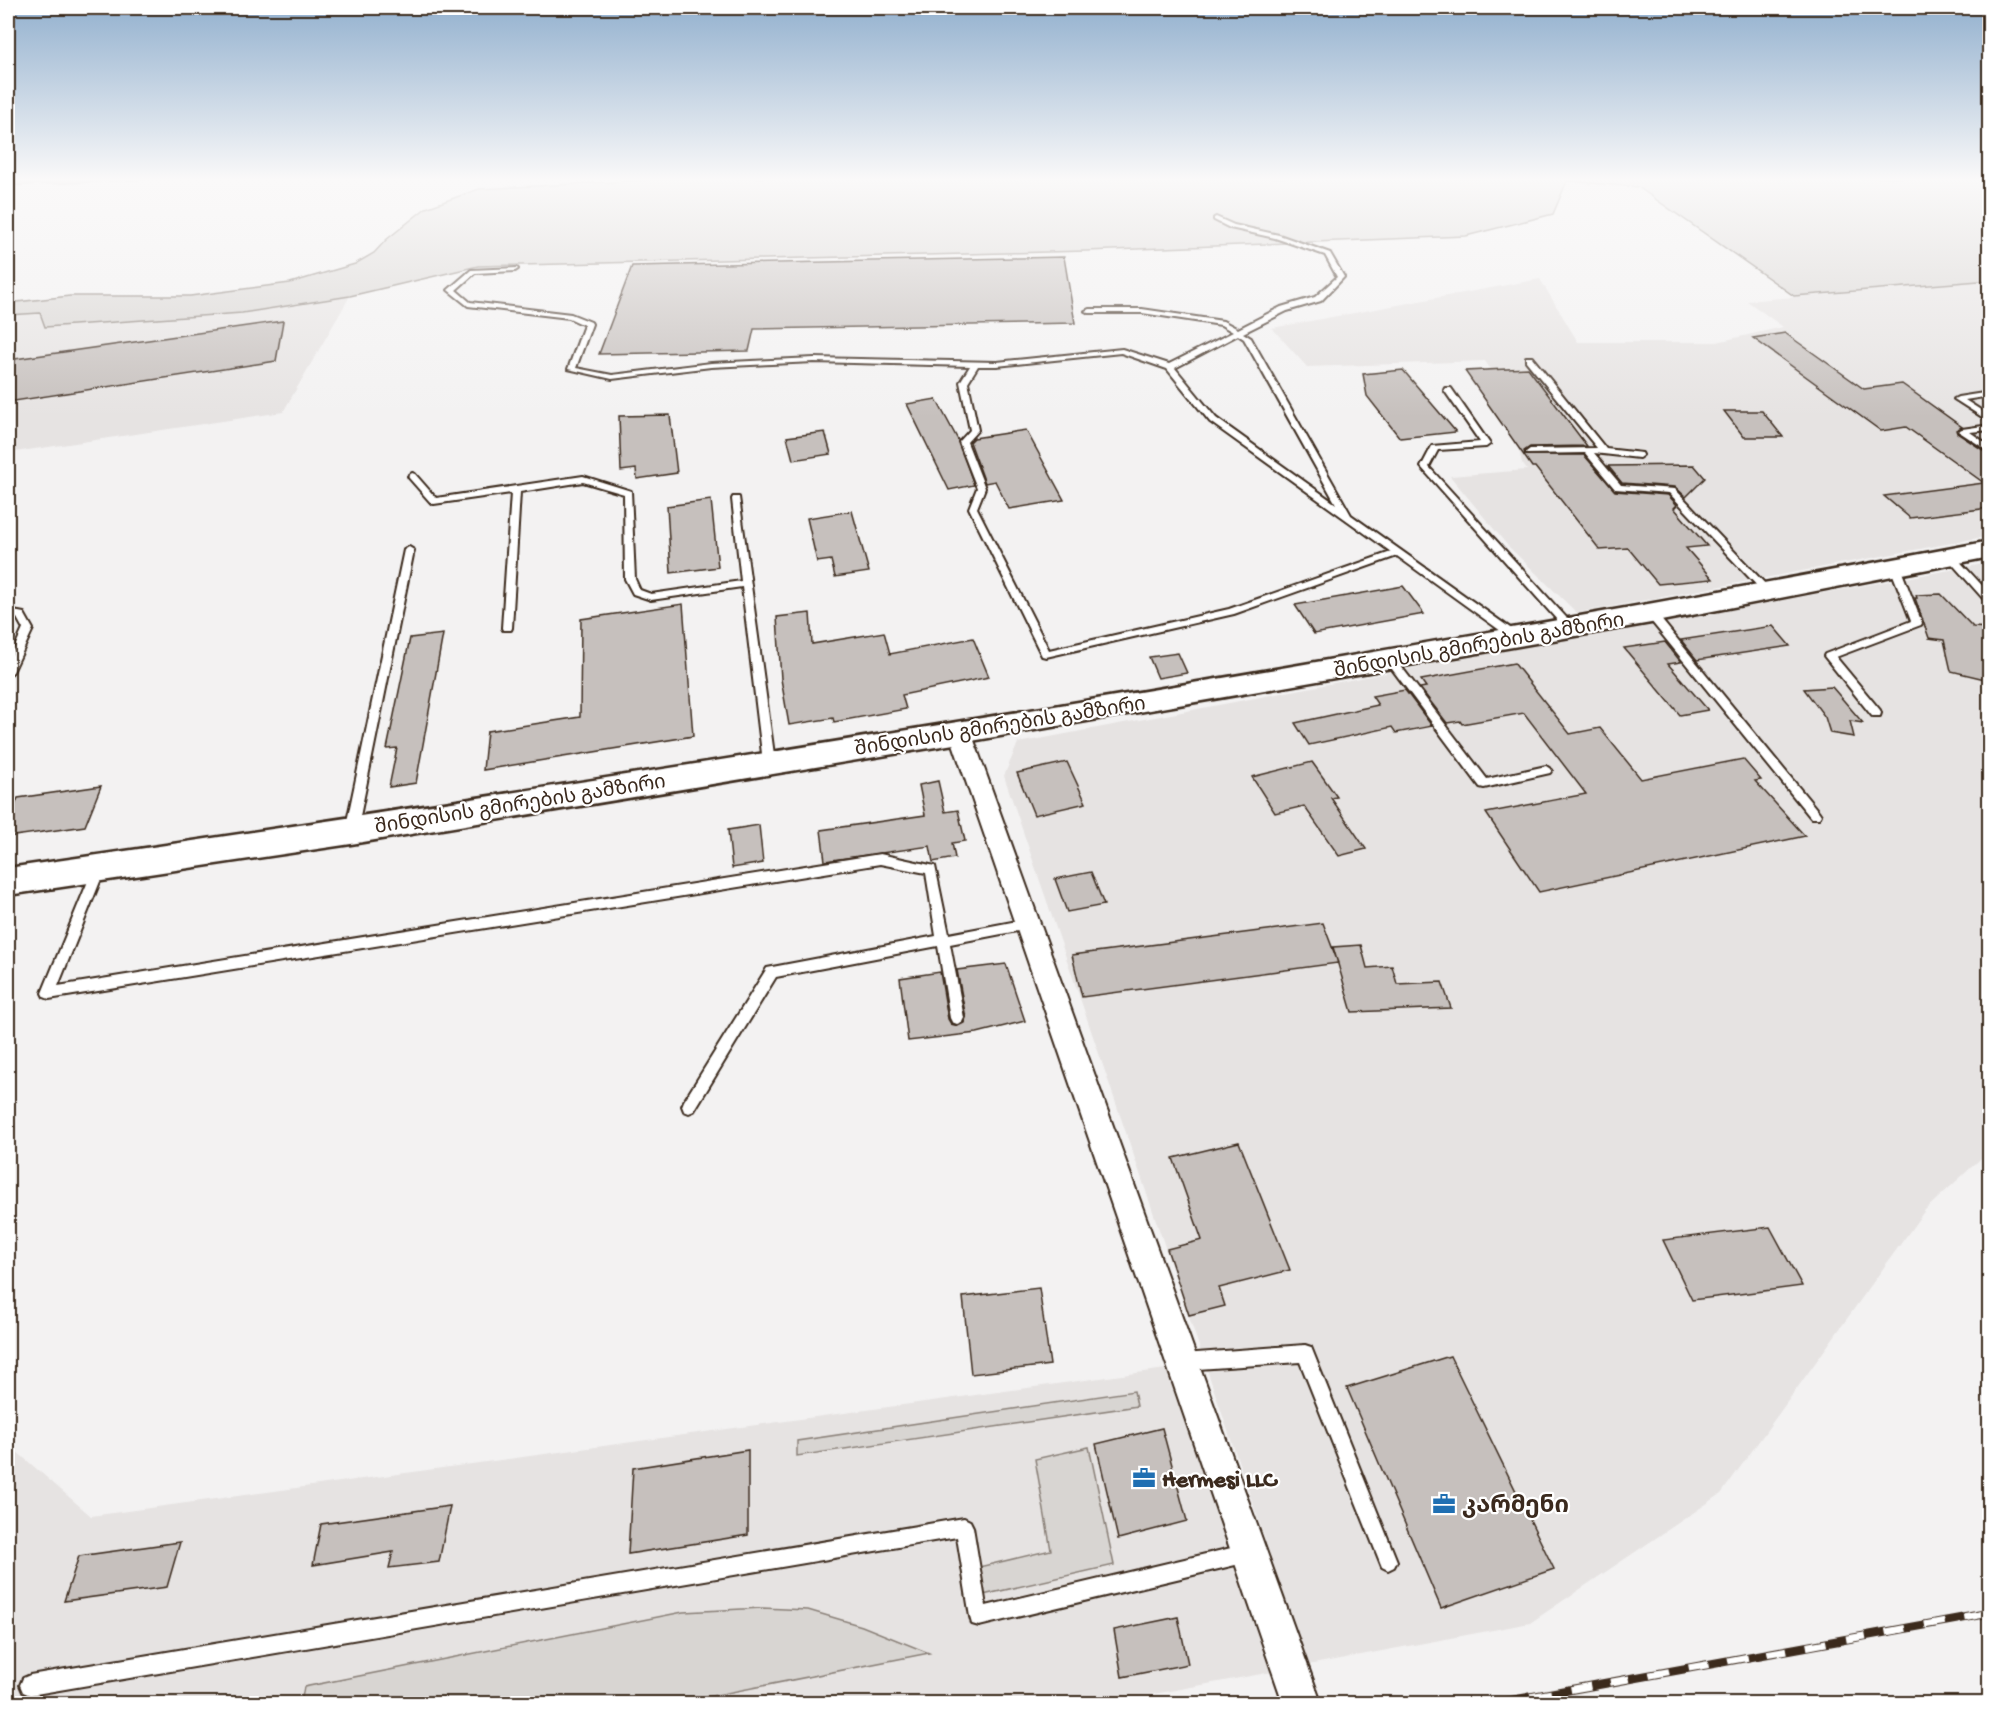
<svg xmlns="http://www.w3.org/2000/svg" width="1997" height="1711" font-family="'Gochi Hand','Noto Sans Georgian',sans-serif">
	<rect width="100%" height="100%" fill="#f3f2f2"/>
	<filter id="ink" filterUnits="userSpaceOnUse"><feTurbulence type="fractalNoise" baseFrequency=".0167" numOctaves="2"/><feDisplacementMap in="SourceGraphic" scale="12" xChannelSelector="R" yChannelSelector="G"/><feConvolveMatrix kernelMatrix="1 2 1 2 8 2 1 2 1" color-interpolation-filters="sRGB"/></filter>
	<g filter="url(#ink)">
		<path fill="#e6e3e2" d="M1540 279 1578 342H1717L1783 327 1747 301 1979 281 1989 282V536L1577 613 1508 546 1450 476 1527 470 1522 463 1518 446 1477 388 1502 386 1485 361 1307 367 1272 328Z
			M350 296 283 412 8 453V315L40 312 45 327 242 313Z
			M1989 563V1151L1925 1210 1721 1494 1530 1623 1308 1665 1004 776 1018 743 1518 648Z
			M1166 1369 1272 1672 1100 1704H8V1459L16 1451 91 1516Z"/>
		<path fill="#d8d5d2" stroke="#8a8078" stroke-width="1.5" d="M691 178H1989V282L1979 281 1794 296 1638 187 1567 181 1553 214 1466 236 1086 251 478 266 350 296 242 313 45 327 40 313 8 315V303L70 296H190L290 283 355 264 374 253 386 240 426 208 479 189Z
			M1134 1391 1137 1406 797 1456V1441Z
			M1089 1447 1114 1565 983 1595 979 1567 1051 1550 1035 1459Z
			M762 1608 808 1610 862 1626 929 1653 676 1703H301L304 1687 683 1612Z"/>
		<path fill="#b2aba7" stroke="#827770" stroke-width="1.5" d="M8 178H174L8 186Z"/>
		<path fill="#c6c0bd" stroke="#3b2a1e" stroke-width="1.5" d="M1064 257 1075 323 754 329 749 351 599 354 632 266Z
			M283 321 276 361 8 402V360Z
			M1785 333 1864 389 1902 384 1962 427 1956 430 1957 433 1989 454V508L1910 518 1884 496 1984 483 1906 427 1881 431 1753 338Z
			M1528 368 1587 446 1530 447 1524 451 1525 455H1584L1615 491 1668 495 1677 505 1674 508 1707 546 1686 548 1713 579 1658 584 1628 548 1600 550 1535 467H1532L1465 371Z
			M1403 370 1456 432 1400 438 1367 396 1363 374Z
			M936 399 958 440 974 485 949 490 907 404Z
			M1724 411H1762L1783 437H1744Z
			M670 415 677 473 637 479 636 469 621 471 619 416Z
			M1026 430 1064 500 1009 509 995 481 985 483 970 442 974 438Z
			M825 432 831 454 793 460 787 437Z
			M1694 465 1705 478 1686 497 1675 487 1622 483 1608 466Z
			M711 500 718 567 671 573 667 506Z
			M852 511 869 572 835 577 831 560 817 562 807 518Z
			M1403 586 1424 614 1314 634 1295 605Z
			M1941 594 1973 627 1989 628V680L1951 671 1944 640 1929 638 1915 598H1917L1916 595Z
			M683 604 693 736 483 770 487 731 580 717 581 619Z
			M810 613 812 644 884 632 890 654 973 638 989 677 902 695 906 709 834 722 833 718 789 725 781 679 777 617Z
			M1773 626 1790 646 1697 660 1681 640Z
			M443 634 416 783 389 787 397 748 387 749 410 638Z
			M1665 642 1681 662 1668 664 1708 710 1680 715 1624 648Z
			M1178 653 1187 673 1158 678 1149 657Z
			M1514 663 1570 734 1600 728 1641 779 1743 759 1761 780 1755 781 1805 836 1539 892 1486 813 1586 794 1524 713 1462 724 1460 721 1447 723 1420 688 1426 687 1421 680Z
			M1832 687 1863 723 1850 721 1854 737 1830 733 1825 717 1804 689Z
			M1405 690 1432 726 1396 733 1392 727 1309 745 1295 723 1378 705 1372 696Z
			M1067 762 1086 803 1034 815 1017 773Z
			M1312 762 1337 797 1331 798 1366 849 1339 856 1304 806 1275 813 1252 777Z
			M938 781 945 812 958 810 965 841 952 843 955 858 933 862 930 846 825 861 821 830 925 815 919 785Z
			M101 786 85 826 8 837V822L18 798Z
			M759 825 763 863 732 868 728 830Z
			M1091 872 1104 905 1067 912 1055 879Z
			M1323 923 1338 963 1082 997 1072 955Z
			M1361 945 1367 968 1392 966 1397 984 1442 982 1451 1008 1352 1012 1333 947Z
			M1006 964 1025 1021 977 1033 908 1041 900 978 940 972 948 1019 951 1024 958 1026 964 1023 966 1018 957 970Z
			M1239 1142 1290 1270 1219 1288 1225 1306 1189 1315 1167 1249 1202 1240 1173 1158Z
			M1770 1227 1802 1286 1692 1300 1663 1240Z
			M1039 1288 1050 1365 971 1374 963 1297Z
			M1450 1356 1554 1569 1441 1608 1347 1388Z
			M1162 1428 1187 1521 1118 1539 1096 1444Z
			M748 1450V1535L628 1554 633 1468Z
			M450 1506 439 1562 389 1568 393 1552 313 1565 321 1524Z
			M180 1542 167 1587 64 1601 79 1556Z
			M1178 1617 1188 1664 1122 1677 1114 1630Z"/>
		<g fill="none" stroke-linecap="round" stroke-linejoin="round">
			<g stroke="#3b2a1e" stroke-width="4">
				<path id="lane" d="M1216 217 1234 225 1279 235 1330 253 1344 277 1321 301 1287 311 1243 333 1251 338 1351 515 1520 635V639H1512L1397 556 1234 614 1046 657 1042 656 969 508 977 488 959 442 970 430 960 382 970 366 814 362 711 367 612 379 568 369 584 325 569 318 468 306 448 290 471 270 517 268 518 269 515 271 475 273 456 290 470 302 571 314 591 322 592 324 576 368 612 375 711 363 814 358 997 362 1122 349 1169 364 1233 332 1221 325 1142 313H1089L1085 311 1089 309H1142L1223 321 1238 329 1281 307 1315 297 1337 277 1325 255 1275 238 1230 228 1214 220V218ZM1238 335 1244 339 1336 504 1216 418 1175 368ZM1121 353 1167 369 1210 422 1391 552 1229 609 1049 650 977 508 985 488 967 442 978 430 968 382 978 366H997Z
					M1526 357H1532L1606 449 1642 453 1643 455 1639 458 1594 453 1621 485 1675 489 1770 589V593H1764L1669 493 1615 489 1585 453 1527 454 1526 452 1530 449 1597 448 1526 361Z
					M1445 388H1451L1490 444 1486 447 1438 450 1429 467 1574 626V630H1566L1421 467 1432 446 1480 442 1444 390Z
					M1990 392V396L1965 400 1990 416V422L1954 399 1958 397Z
					M1990 425V430L1970 432 1990 446V452L1958 431 1962 429Z
					M412 473 415 474 436 498 583 476 631 491 635 579 640 590 651 594 741 581 732 499 733 497H739L775 762 773 765 769 766 763 762 742 587 651 600 633 594 625 579 624 494 583 482 520 492 512 628 511 630H503L502 628 511 493 434 504 431 503 409 478 408 476Z
					M409 547 414 550 357 831 351 836 345 831 404 550Z
					M1950 553 1953 554 1990 594V604L1987 603 1947 558 1945 556Z
					M1895 564 1900 567 1922 623 1921 625 1836 657 1880 710 1881 713 1880 716H1872L1824 656 1825 654 1911 621 1890 567Z
					M8 610 24 613 33 629 13 672 8 676V662L23 629 17 618 8 616Z
					M1651 611 1655 612 1819 812 1821 815 1819 818H1811L1647 616 1646 614Z
					M1390 656 1394 657 1487 779 1546 766 1552 770 1550 773 1484 788 1480 787 1386 661 1385 659Z
					M880 854 935 866 949 934 1028 919 1032 920 1034 924 1032 928 1028 929 950 944 964 1018 962 1022 957 1024 952 1022 950 1018 938 946 776 977 694 1111 689 1113 684 1111 682 1106 684 1101 767 968 936 936 926 873 880 864 49 999 44 997 42 993 93 869 95 866H103L105 869 58 986Z
					M1305 1345 1311 1347 1397 1561 1394 1567 1388 1570 1382 1567 1300 1362 1183 1370 1177 1368 1175 1362 1177 1356 1183 1354Z
					M964 1518 970 1521 973 1527 986 1606 1248 1544 1254 1547 1257 1553 1254 1559 1248 1562 979 1626 972 1624 970 1617 957 1537 30 1695 23 1692 20 1685 23 1678 30 1675Z"/>
			</g>
			<g stroke="#3b2a1e" stroke-width="4">
				<path id="street" d="M960 724 968 726 971 732 1319 1697 1317 1704H1283L1281 1697 949 732 952 726Z"/>
			</g>
			<g stroke="#3b2a1e" stroke-width="5">
				<path id="secondary" d="M1990 541V557L1651 623 960 743 351 844 8 895V868C670 772 1332 665 1990 541Z"/>
			</g>
			<use href="#lane" fill="#fff" fill-rule="evenodd"/>
			<use href="#street" fill="#fff" fill-rule="evenodd"/>
			<use href="#secondary" fill="#fff" fill-rule="evenodd"/>
			<g stroke="#3b2a1e" stroke-width="9">
				<path id="rail" d="M1492 1704 1990 1613"/>
			</g>
			<use href="#rail" stroke="#fff" stroke-width="7" stroke-dasharray="20" stroke-linecap="butt"/>
		</g>
	</g>
	<linearGradient id="sky" x2="0" y2="1"><stop stop-color="#92b0ce"/><stop offset="0.43" stop-color="#faf9f9"/><stop offset="1" stop-color="#faf9f9" stop-opacity="0"/></linearGradient>
	<rect width="1997" height="417" fill="url(#sky)"/>
	<defs>
		<g id="office-bare" transform="scale(1.8)"><path d="M-6-3h4V-5.5h4V-3h4V5H-6ZM-1-4.5V-3h2v-1.5ZM-6 0V1H6V0Z" fill="#1f6fb2" stroke="#fff" stroke-width="2.5" paint-order="stroke"/></g>
	</defs>
	<g fill-rule="evenodd">
		<use href="#office-bare" x="1144" y="1478"/>
		<use href="#office-bare" x="1444" y="1504"/>
	</g>
	<g text-anchor="middle" stroke-width="4.5" stroke-linejoin="round" paint-order="stroke">
		<g font-size="20" fill="#3b2a1e" stroke="#fff">
			<text transform="translate(1479 644) rotate(-10)" y="7">შინდისის გმირების გამზირი</text>
			<text transform="translate(1000 725) rotate(-9)" y="7">შინდისის გმირების გამზირი</text>
			<text transform="translate(520 803) rotate(-9)" y="7">შინდისის გმირების გამზირი</text>
		</g>
		<g font-size="24" font-weight="bold" fill="#3b2a1e" stroke="#fff" text-anchor="start">
			<text x="1162" y="1486">Hermesi LLC</text>
			<text x="1462" y="1512">კარმენი</text>
		</g>
	</g>
	<rect width="1997" height="1711" fill="none" stroke="#fff" stroke-width="30"/>
	<rect x="15" y="15" width="1967" height="1681" fill="none" stroke="#3b2a1e" stroke-width="2" filter="url(#ink)"/>
</svg>
